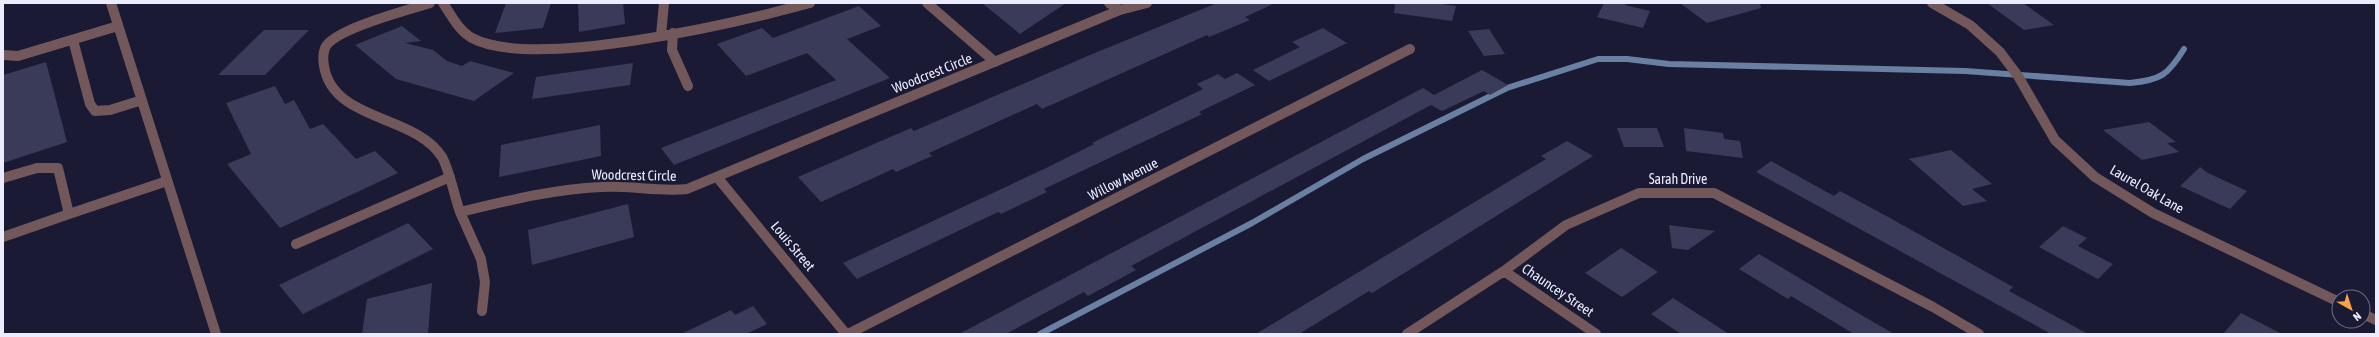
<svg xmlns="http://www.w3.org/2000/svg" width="2379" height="337" font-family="'Asap Condensed',sans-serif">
	<rect width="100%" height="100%" fill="#1a1a34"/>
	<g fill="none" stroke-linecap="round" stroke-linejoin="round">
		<path stroke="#6980a3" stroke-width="6" d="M1040 334 1252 223 1363 159 1507 88 1598 59H1627L1669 64 1965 71 2130 83C2161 80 2168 75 2184 49"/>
	</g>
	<path fill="#3a3b58" d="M506 3H551L543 28 495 33Z
		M578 3H623L625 24 579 32Z
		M982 3H1066L1020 34Z
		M1217 3H1275L1245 17 1250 20 1209 37 1207 35 1042 109 1037 104 929 153 932 156 896 172 893 169 821 202 798 177 911 128 914 131 1090 55Z
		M1395 3H1435L1456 6 1452 21 1394 13Z
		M1604 3H1626L1625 5 1650 11 1643 28 1597 17Z
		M1680 3H1760L1761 8 1707 23Z
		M1987 3H2023L2054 25 2024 30Z
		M859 6 881 26 847 39 890 78 674 165 661 148 836 80 807 53 746 76 717 44 762 28 773 38Z
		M402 26 421 41 405 43 433 50 447 61 462 66 470 61 514 73 474 101 396 79 355 45Z
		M1323 28 1347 43 1269 81 1253 70 1300 47 1292 42Z
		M1489 29 1505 54 1484 56 1468 31Z
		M264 30H309L265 75H218Z
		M46 62 67 142 3 163V75Z
		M633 63 630 85 532 99 536 77Z
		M1482 70 1508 85 1490 95 1484 91 1442 111 1431 105 1131 266 1136 270 1088 296 1084 292 1006 334H959L1423 88 1434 95Z
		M1237 73 1255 85 1199 112 1202 114 1044 189 1047 192 1001 214 998 212 857 279 843 263 1044 169 1094 144 1092 143 1203 89 1197 84 1218 74 1225 79Z
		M275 86 285 104 294 100 310 129 323 124 356 159 375 151 398 173 280 228 227 164 251 154 226 103Z
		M2149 122 2176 142 2167 143 2179 152 2142 160 2103 130Z
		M600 125 601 156 499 177 501 145Z
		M1617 128H1657L1664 147H1624Z
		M1684 128 1723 133 1724 139 1740 141 1743 158 1686 151Z
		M1567 141 1593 156 1372 293 1369 291 1299 334H1256L1546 159 1541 156Z
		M1951 150 1992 184 1972 189 1987 201 1963 206 1909 159Z
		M1771 161 1834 196 1840 191 1890 218 2013 287 2009 291 2088 334H2051L2013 313 1756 172Z
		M2200 167 2208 173 2247 191 2230 209 2180 186Z
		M628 204 634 237 532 265 528 230Z
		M408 223 433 249 303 314 279 285Z
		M1669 225 1715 231 1688 250 1672 248Z
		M2063 226 2087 238 2078 246 2113 264 2098 279 2039 247Z
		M1621 248 1658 272 1622 297 1585 273Z
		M1759 254 1851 309 1894 334H1854L1791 296 1788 299 1739 269Z
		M432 283 428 334H362L367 299Z
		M1673 298 1729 334H1681L1651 314Z
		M753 306 767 324 746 334H681L731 310 735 315Z
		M2241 313 2282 334H2223Z"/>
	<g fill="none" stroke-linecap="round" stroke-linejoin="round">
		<path stroke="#72575b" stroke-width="10" d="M111 3 216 334
			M430 3C409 10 333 29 325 48 323 53 323 60 324 66 333 122 415 114 442 157 449 169 455 198 460 212 506 201 554 189 601 187 630 185 658 192 687 189L1120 10 1147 3
			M443 3C451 15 459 31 472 38 534 71 740 22 810 3
			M927 3 995 62
			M1109 3 1120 10
			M1932 3 1970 25 2000 52 2018 76 2055 140 2095 177 2153 213 2339 302
			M673 33 672 50 688 86
			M661 35 664 3
			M73 40 90 104 95 111 110 110 142 100
			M3 55 18 56 118 26
			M717 177 846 334
			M3 178 37 168H58L69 214 167 181
			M460 212 481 259 485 282 482 311
			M3 237 69 214
			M296 244 450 177
			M1504 271 1596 334
			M2363 314 2376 320
			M848 334 1410 49
			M1407 334 1504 271 1566 225 1639 193H1714L1933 307 1979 334"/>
	</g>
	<g text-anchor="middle" stroke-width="3.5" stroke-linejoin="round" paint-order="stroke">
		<g font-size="14" fill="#ebedff" stroke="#1a1a34">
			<text transform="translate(932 73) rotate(-22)" y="5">Woodcrest Circle</text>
			<text transform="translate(634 175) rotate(1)" y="5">Woodcrest Circle</text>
			<text transform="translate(1123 179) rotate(-27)" y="5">Willow Avenue</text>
			<text x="1678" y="184">Sarah Drive</text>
			<text transform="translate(2147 189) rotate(30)" y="5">Laurel Oak Lane</text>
			<text transform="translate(793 246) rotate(50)" y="5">Louis Street</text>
			<text transform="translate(1558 290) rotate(34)" y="5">Chauncey Street</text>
		</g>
	</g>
	<rect width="2379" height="337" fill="none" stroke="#ebedff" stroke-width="8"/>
	<g transform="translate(2351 309) rotate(141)"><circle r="19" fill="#1a1a34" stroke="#6e6e85"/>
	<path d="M0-3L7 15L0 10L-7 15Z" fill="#f5a345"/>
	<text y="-6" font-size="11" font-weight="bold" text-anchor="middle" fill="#ebedff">N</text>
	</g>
</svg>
